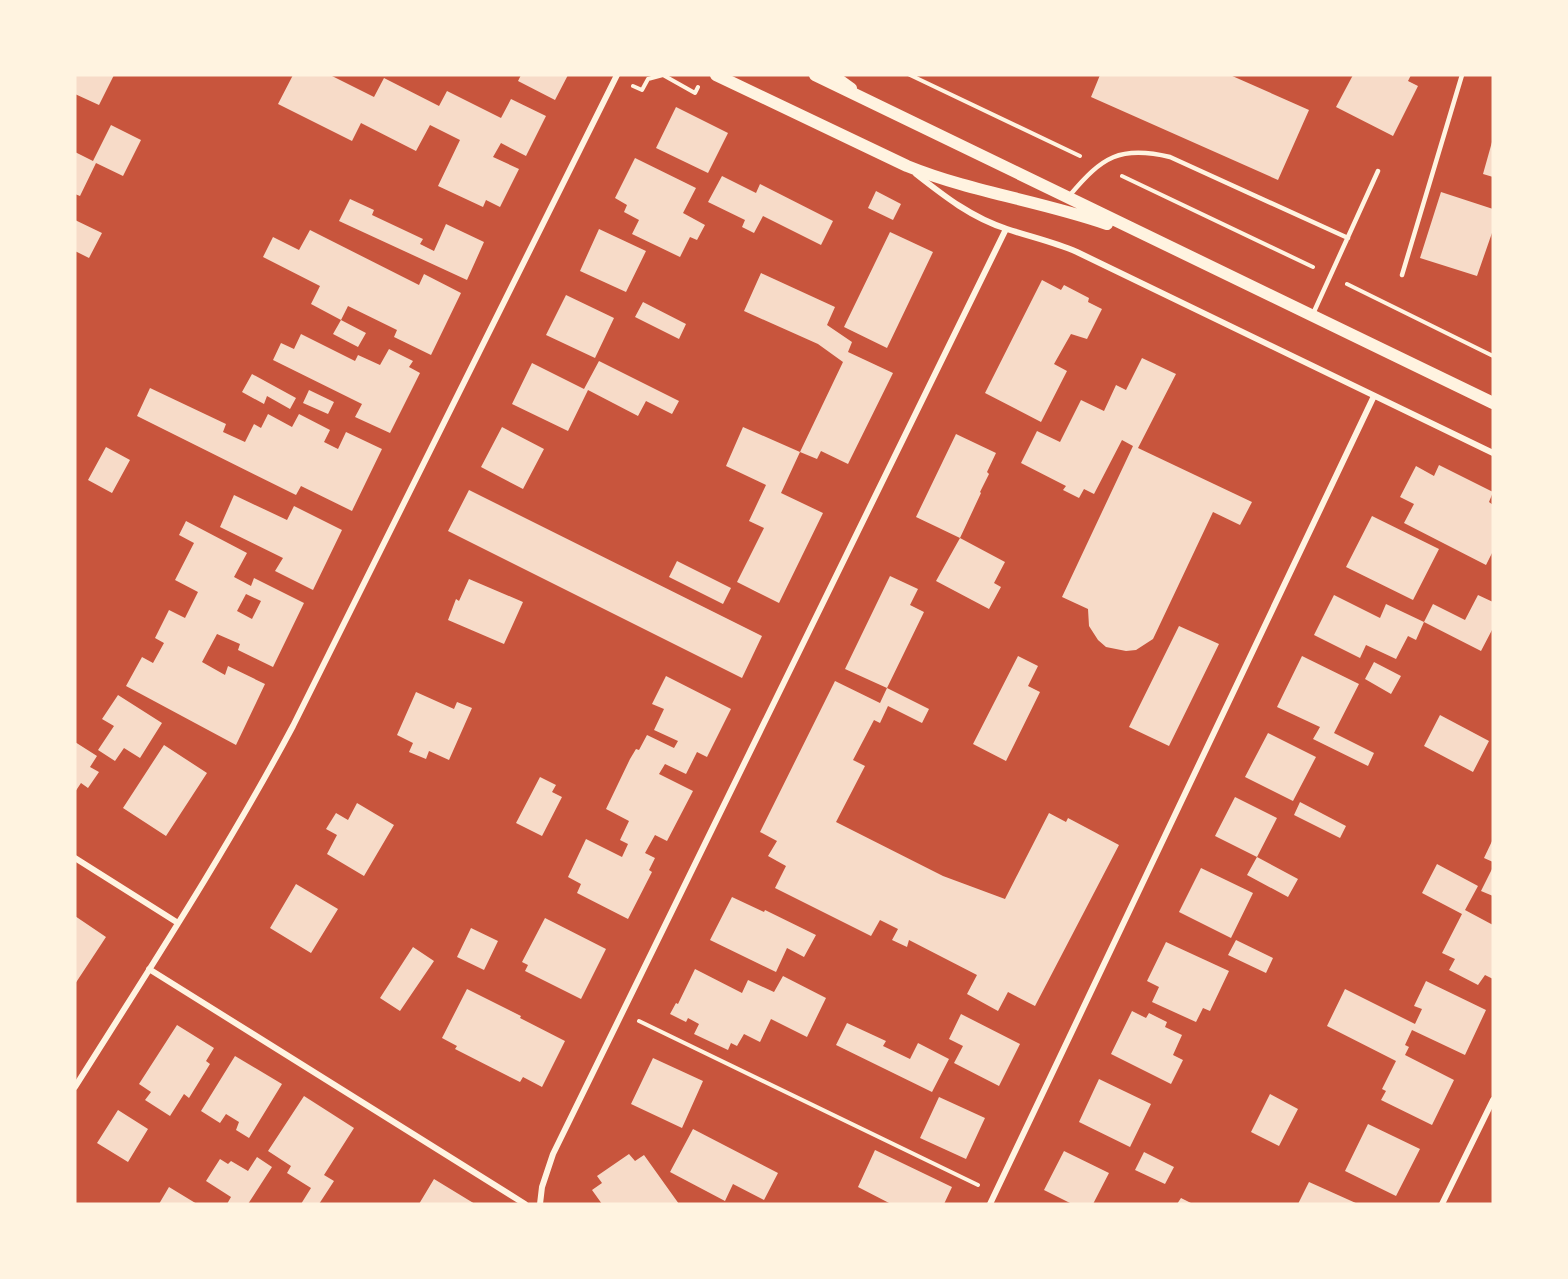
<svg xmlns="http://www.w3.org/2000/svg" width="1568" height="1279" font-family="Merriweather,serif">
	<rect width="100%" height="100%" fill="#c8553d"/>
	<path fill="#f7dbc8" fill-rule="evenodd" d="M75 75H114L99 105 75 94Z
		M293 75H330L374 97 384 78 439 106 447 91 501 118 511 99 546 116 526 156 501 143 493 157 519 169 500 207 486 200 483 207 438 186 460 140 430 125 416 151 361 123 352 141 278 104Z
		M521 75H568L555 100 518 81Z
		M1100 75H1230L1309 110 1278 180 1091 97Z
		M1353 75H1411L1408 81 1418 86 1393 136 1336 107Z
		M676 107 728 133 708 173 656 148Z
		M111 125 141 140 123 176 96 163 80 196 75 194V152L93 161Z
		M1492 142H1493V177L1483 174Z
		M635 158 696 188 683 213 705 225 697 240 690 237 680 257 632 234 639 220 624 212 627 205 615 198Z
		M722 176 756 193 760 184 833 221 821 245 763 216 754 233 742 227 745 220 708 202Z
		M876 191 901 204 893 220 868 208Z
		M1441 192 1493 209V230L1477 276 1420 258Z
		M350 199 374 210 372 215 423 239 420 244 434 251 446 224 484 242 467 280 339 221Z
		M75 220 102 233 89 258 75 251Z
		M599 229 646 251 626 292 580 271Z
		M310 230 419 285 424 274 461 293 431 355 394 337 397 330 348 306 341 320 366 333 358 347 333 334 341 320 311 304 320 286 263 257 273 237 299 250Z
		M890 232 933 252 887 348 844 327Z
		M761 273 835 307 827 325 852 342 848 352 893 373 848 464 821 451 817 459 800 452 781 493 823 513 779 603 737 582 764 528 749 521 766 485 726 466 743 427 800 452 843 362 818 344 744 311Z
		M1042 280 1061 290 1064 285 1089 298 1088 302 1102 309 1087 339 1071 334 1054 364 1067 371 1041 422 985 393Z
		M566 295 614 318 595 358 546 335Z
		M643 302 686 324 679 339 635 317Z
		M301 334 355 361 358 355 380 365 389 349 413 361 409 367 420 373 390 433 355 417 362 404 273 360 281 343 294 349Z
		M1142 358 1176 374 1138 448 1252 502 1240 525 1213 512 1153 639 1136 650 1126 651 1106 647 1098 640 1089 626 1088 609 1062 597 1133 446 1122 440 1094 494 1084 489 1079 498 1063 490 1066 486 1021 463 1037 431 1060 442 1081 400 1104 411 1116 385 1126 390Z
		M599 361 679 401 672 414 646 401 638 416 588 390 568 431 512 404 532 363 584 389Z
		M252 374 296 398 290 409 267 396 264 404 242 392Z
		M150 388 226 424 223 432 245 442 254 424 261 428 268 414 292 427 299 414 330 430 324 442 338 449 346 432 382 449 352 511 301 486 296 495 137 416Z
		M309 390 334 402 328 414 303 403Z
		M502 427 544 449 523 489 481 467Z
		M956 434 996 453 987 472 989 474 980 492 981 493 960 538 1005 562 994 583 1001 587 989 609 936 581 960 538 916 517Z
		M106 447 130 460 112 493 88 480Z
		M1439 465 1493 492 1489 502 1493 505V551L1486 565 1404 523 1414 504 1400 497 1416 466 1434 476Z
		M469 490 762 636 742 678 448 531Z
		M234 495 287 520 294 506 342 530 313 590 275 571 283 558 220 527Z
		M1372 516 1439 549 1413 600 1346 567Z
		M186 521 247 553 234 577 251 586 254 578 304 603 273 667 238 650 240 644 217 634 202 662 225 675 228 666 265 684 236 745 126 686 142 657 153 663 164 643 155 638 169 610 185 618 198 592 175 580 194 543 179 535ZM246 594 261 601 252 619 237 611Z
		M677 561 731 588 723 604 669 577Z
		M890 576 918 589 910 605 924 612 887 688 929 709 922 723 888 706 880 723 874 720 853 760 865 766 836 822 943 876 1005 899 1049 813 1066 822 1068 818 1119 845 1035 1006 1008 992 998 1011 967 994 977 975 909 940 907 947 892 940 898 929 880 920 871 936 775 888 786 866 768 856 777 841 760 832 835 681 880 703 887 688 845 669Z
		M469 579 523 602 504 644 448 620 456 599 459 601Z
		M1334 595 1380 618 1386 604 1424 622 1416 640 1408 636 1396 659 1366 645 1360 658 1314 635Z
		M1478 595 1493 602V628L1481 651 1424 622 1433 604 1465 620Z
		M1179 626 1219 644 1169 746 1129 727Z
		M1018 656 1038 666 1028 686 1040 692 1006 761 973 744Z
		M1302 656 1359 684 1334 733 1374 753 1368 766 1313 739 1320 727 1277 707Z
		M1374 662 1401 676 1391 694 1365 679Z
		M666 676 731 709 707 757 697 752 686 774 665 764 659 774 693 791 667 841 655 835 645 853 655 858 649 870 652 872 628 919 577 893 581 884 568 877 586 839 622 857 628 844 620 840 629 821 606 809 630 759 636 749 639 750 647 735 674 748 678 741 654 730 664 709 652 704Z
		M416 692 454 709 457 702 472 708 449 760 429 751 426 759 409 752 413 743 397 735Z
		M118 695 162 723 140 758 124 748 115 761 98 750 114 726 102 719Z
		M1440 715 1489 741 1473 772 1424 746Z
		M1268 733 1316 757 1293 801 1245 777Z
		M75 742 97 756 90 767 99 772 88 788 81 783 75 792Z
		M164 745 207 773 166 836 123 808Z
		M540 777 556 785 552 792 562 797 542 836 516 823Z
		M1235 797 1277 818 1257 857 1215 836Z
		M1300 802 1346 826 1340 838 1294 815Z
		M357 803 394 825 364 876 327 854 337 835 326 829 336 813 348 820Z
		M1493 839V862L1484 858Z
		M1257 857 1298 879 1288 897 1247 875Z
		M1437 864 1478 886 1465 910 1493 925V979L1485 975 1478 985 1449 970 1455 959 1442 953 1462 914 1422 893Z
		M1493 867V896L1481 891Z
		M1201 868 1253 893 1231 938 1179 912Z
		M296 884 338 909 311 953 270 928Z
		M732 897 764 912 765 910 816 935 804 957 787 948 776 972 710 940Z
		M75 916 106 937 75 984Z
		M545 918 606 949 581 999 525 971 528 965 522 962Z
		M471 928 498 941 484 970 457 957Z
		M1236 940 1273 958 1266 973 1228 955Z
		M1166 942 1229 971 1210 1011 1203 1008 1196 1022 1152 1002 1159 987 1147 981Z
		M413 947 434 961 400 1011 380 998Z
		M695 969 742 993 748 980 774 992 783 976 826 998 807 1037 771 1019 760 1042 744 1034 737 1046 731 1043 728 1050 694 1034 699 1024 688 1018 686 1022 670 1014 676 1003 678 1004Z
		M1426 981 1486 1010 1465 1055 1412 1030 1405 1045 1409 1047 1405 1055 1454 1080 1432 1125 1381 1100 1386 1091 1382 1089 1396 1061 1327 1026 1345 989 1415 1024 1422 1009 1414 1006Z
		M467 989 521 1016 520 1018 565 1041 542 1087 523 1077 520 1082 455 1049 457 1046 442 1038Z
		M1132 1011 1146 1018 1149 1013 1167 1022 1165 1027 1182 1035 1173 1055 1183 1060 1171 1084 1111 1054Z
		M961 1014 1020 1044 999 1086 954 1063 963 1046 949 1039Z
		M847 1023 886 1041 883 1046 910 1059 918 1043 949 1059 932 1092 836 1045Z
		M177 1025 214 1048 206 1061 210 1064 189 1098 184 1094 170 1116 145 1100 151 1092 139 1084Z
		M235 1056 282 1084 249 1138 236 1130 239 1122 226 1114 220 1123 201 1111Z
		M653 1058 703 1081 682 1128 631 1104Z
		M1099 1079 1151 1104 1130 1147 1079 1122Z
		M1270 1094 1298 1109 1279 1146 1251 1132Z
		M304 1096 354 1128 324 1175 334 1181 319 1204H301L311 1188 287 1173 291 1166 268 1151Z
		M939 1097 985 1118 966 1159 920 1138Z
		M118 1110 148 1129 128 1162 97 1143Z
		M1368 1124 1420 1149 1396 1196 1345 1171Z
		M693 1129 778 1173 764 1200 733 1184 725 1201 670 1172Z
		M875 1150 952 1187 944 1204H891L858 1187Z
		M1064 1151 1109 1173 1093 1204H1072L1044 1190Z
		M1144 1152 1174 1167 1165 1184 1135 1170Z
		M629 1154 635 1161 644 1155 679 1204H602L592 1190 602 1183 597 1176Z
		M257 1157 272 1167 248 1204H227L231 1197 206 1181 220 1159 228 1164 231 1161 248 1171Z
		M434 1179 475 1204H419Z
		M1309 1182 1358 1204H1298Z
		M169 1187 197 1204H159Z
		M1181 1198 1193 1204H1177Z"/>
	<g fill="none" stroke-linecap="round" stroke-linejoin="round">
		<path stroke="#fff3e0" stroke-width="4" d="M910 75 1080 156
			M633 86 642 90 648 79 663 75 695 93 698 87
			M1122 176 1313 267
			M1347 284 1493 356
			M639 1021 978 1185"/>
		<path stroke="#fff3e0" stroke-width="4.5" d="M1070 195C1102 157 1120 145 1170 157L1348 238
			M1402 275 1462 75
			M1312 316 1378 171"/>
		<path stroke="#fff3e0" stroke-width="6" d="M916 174C944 196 972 218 1007 229 1031 237 1054 242 1077 252L1493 453
			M75 858 178 923
			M149 969 525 1204
			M75 1087C150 968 227 850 293 726L617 75
			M540 1204 542 1187 553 1154 1006 229
			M990 1204 1374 396
			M1442 1204 1493 1100"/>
		<path stroke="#fff3e0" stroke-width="10" d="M834 75 852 88"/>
		<path stroke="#fff3e0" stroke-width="12" d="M716 75 907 166C971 192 1041 201 1107 224
			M815 75 1493 403"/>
	</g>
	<rect width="1568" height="1279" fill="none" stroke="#fff3e0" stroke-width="153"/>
</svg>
